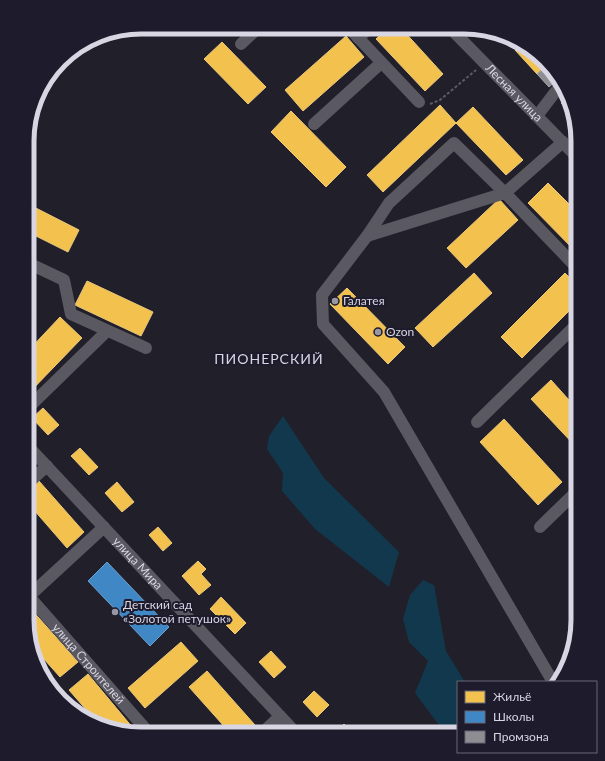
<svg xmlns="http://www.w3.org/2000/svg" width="605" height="761" font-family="Lato,sans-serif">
	<rect width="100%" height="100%" fill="#211f29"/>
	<path fill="#11384c" d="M283 416 324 478 399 552 389 587 315 529 282 491 283 473 267 449 269 436Z
		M423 580 434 585 446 651 465 682H458V734L441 728 415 693 428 661 409 642 403 619 410 595Z"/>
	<path fill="#f2c14e" stroke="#eac77b" d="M217 27H233L224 35Z
		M388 28H401L443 74 425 91 376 39Z
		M346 36 364 57 303 111 285 90Z
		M222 42 266 87 248 104 204 59Z
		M521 44 527 46 546 66 537 74 515 50Z
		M440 105 456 123 383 192 367 175Z
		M473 107 523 160 506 175 456 123Z
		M291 111 346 167 326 187 271 132Z
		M548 183 578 213V254L528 203Z
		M499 199 518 220 466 268 447 248Z
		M28 204 79 230 68 252 28 232Z
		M474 273 492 293 433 347 415 328Z
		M565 273 578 286V302L522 358 501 337Z
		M87 281 153 312 141 336 75 305Z
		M347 288 405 347 388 364 330 304Z
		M60 317 82 338 27 395 28 351Z
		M551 380 578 410V449L531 399Z
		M43 408 59 425 48 435 32 418Z
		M504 419 562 482 538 505 480 442Z
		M80 448 98 467 89 475 71 456Z
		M39 481 84 532 67 548 27 502V492Z
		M117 482 134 502 122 512 105 493Z
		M158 527 172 543 163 551 149 535Z
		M198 561 206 569 201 574 211 585 199 595 182 576Z
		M221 597 246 623 235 634 210 609Z
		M31 609 78 662 60 677 35 649 27 620V612Z
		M181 642 198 661 145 708 128 688Z
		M271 651 286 667 274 678 259 662Z
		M207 671 255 725 246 734H231L189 687Z
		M88 674 133 728 129 732 96 721 69 690Z
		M314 691 329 705 317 717 303 702Z
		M344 724 353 734H334Z"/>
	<path fill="#3f88c5" stroke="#6d9fce" d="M107 562 169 627 150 646 88 581Z"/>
	<path fill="#8d8d92" stroke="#a4a3aa" d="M546 66 558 79 549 87 537 74Z
		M566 98 569 107 567 109 561 103Z"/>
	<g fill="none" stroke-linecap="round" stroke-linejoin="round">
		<path stroke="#5c5b63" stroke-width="2" stroke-dasharray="3 2" stroke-linecap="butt" d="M430 104 440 100 476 70"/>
		<g stroke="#5a5861" stroke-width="12">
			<path d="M349 28 419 102"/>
			<path id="s1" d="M450 28 578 158"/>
			<path d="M358 38 370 28"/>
			<path d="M241 44 259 27"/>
			<path d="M537 116 562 83"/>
			<path d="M314 124 381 63"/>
			<path d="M367 236 389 203 454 143 505 193 578 269"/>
			<path d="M28 263 64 280 71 314 146 348"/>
			<path d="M27 409 107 331"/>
			<path d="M477 422 578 323"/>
			<path id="s2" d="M27 445 297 734"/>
			<path d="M27 484 47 466"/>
			<path d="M540 527 578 490"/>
			<path id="s3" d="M27 594 150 734"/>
			<path d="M27 598 104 527"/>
			<path d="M553 682 384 392 323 324 322 295 367 236 505 193 563 142"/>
			<path d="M261 734 280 716"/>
		</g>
	</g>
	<g fill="#9896a2" stroke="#1e1b2d" stroke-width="1.5">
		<circle cx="335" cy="301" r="4"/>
		<circle cx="378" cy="332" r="4"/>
		<circle cx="115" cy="612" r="4"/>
	</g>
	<g text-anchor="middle" stroke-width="4" stroke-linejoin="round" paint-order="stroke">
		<g font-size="12" fill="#d8d6e3" stroke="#1e1b2d">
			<text dy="4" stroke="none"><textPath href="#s1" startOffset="91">Лесная улица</textPath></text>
			<text dy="4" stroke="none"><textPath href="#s2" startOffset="162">улица Мира</textPath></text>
			<text dy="4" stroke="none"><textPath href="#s3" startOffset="93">улица Строителей</textPath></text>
		</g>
		<g font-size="12" fill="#d8d6e3" stroke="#1e1b2d" text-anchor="start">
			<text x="343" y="305">Галатея</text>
			<text x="386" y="336">Ozon</text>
			<text x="123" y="609">Детский сад<tspan x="123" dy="14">«Золотой петушок»</tspan></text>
		</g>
		<g font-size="14" letter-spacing="1" fill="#d8d6e3" stroke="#1e1b2d">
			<text x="269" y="364">ПИОНЕРСКИЙ</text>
		</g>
	</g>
	<path d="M0 0H605V761H0ZM141 34H464A107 107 0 0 1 571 141V620A107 107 0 0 1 464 727H141A107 107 0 0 1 34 620V141A107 107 0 0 1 141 34Z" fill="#1e1b2d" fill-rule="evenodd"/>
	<path fill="none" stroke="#d8d6e3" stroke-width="5" d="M141 34H464A107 107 0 0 1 571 141V620A107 107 0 0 1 464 727H141A107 107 0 0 1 34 620V141A107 107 0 0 1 141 34Z"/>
	<rect x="457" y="681" width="140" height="72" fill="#1e1b2d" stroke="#686676"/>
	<rect x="465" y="691" width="20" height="12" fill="#f2c14e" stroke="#686676"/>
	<text x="493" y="701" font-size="12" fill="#d8d6e3">Жильё</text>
	<rect x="465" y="711" width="20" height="12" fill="#3f88c5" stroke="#686676"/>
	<text x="493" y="721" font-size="12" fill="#d8d6e3">Школы</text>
	<rect x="465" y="731" width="20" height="12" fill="#8d8d92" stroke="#686676"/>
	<text x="493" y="741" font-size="12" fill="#d8d6e3">Промзона</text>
</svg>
